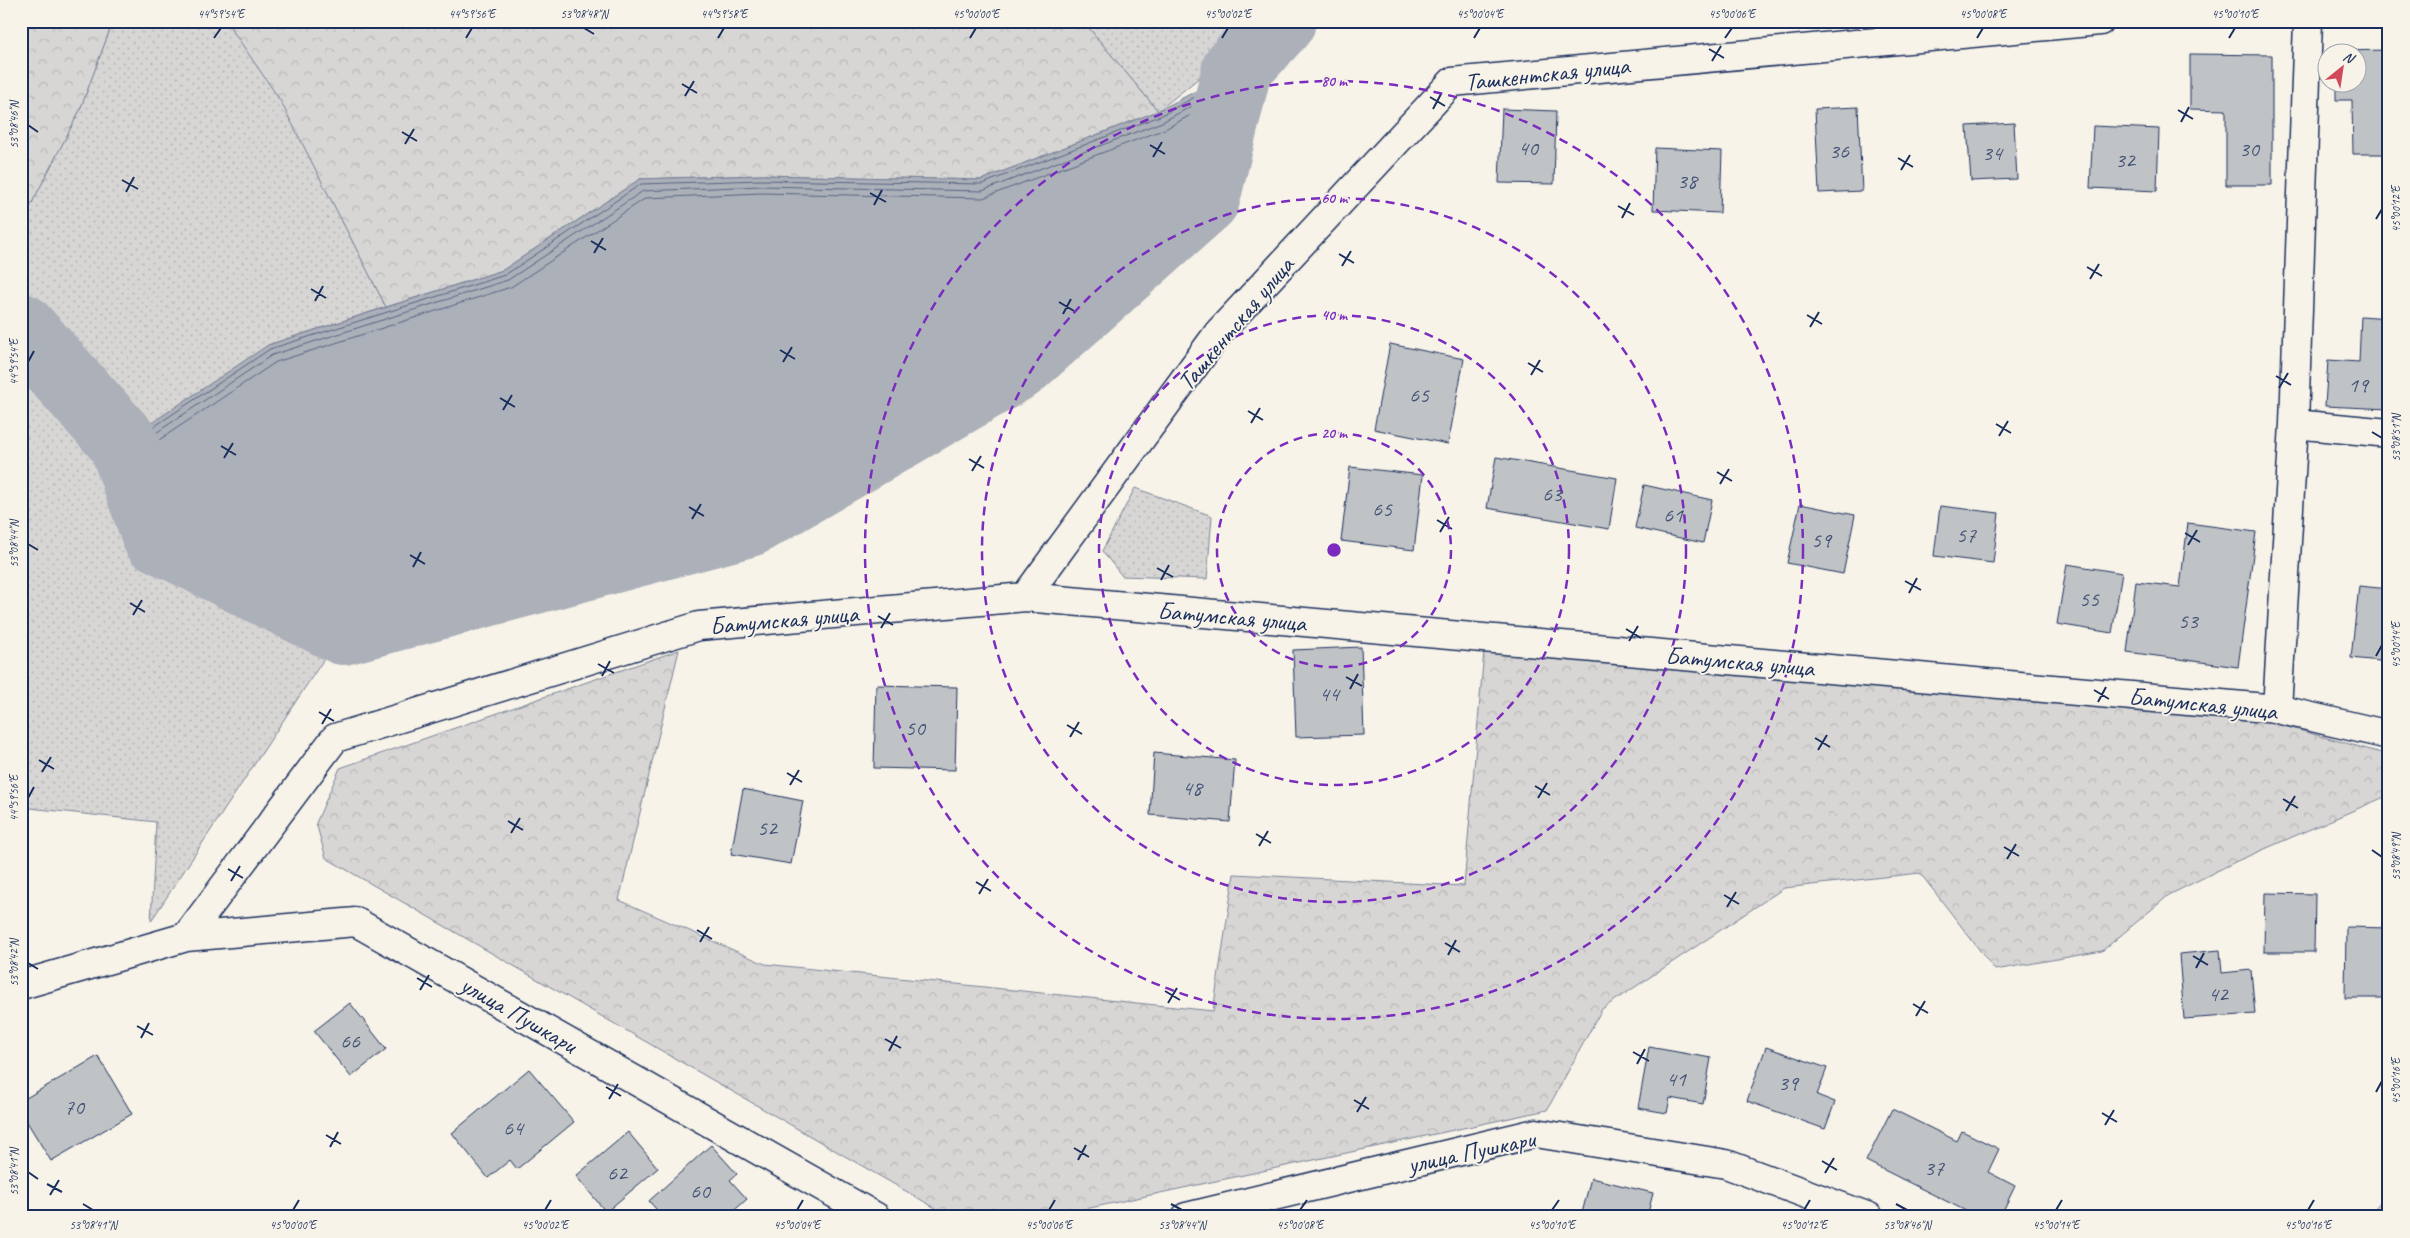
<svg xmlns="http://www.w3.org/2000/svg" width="2410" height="1238" font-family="Caveat,sans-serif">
	<defs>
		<pattern id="grass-dots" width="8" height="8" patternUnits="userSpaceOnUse" patternTransform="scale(1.25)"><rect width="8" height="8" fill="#d7d6d4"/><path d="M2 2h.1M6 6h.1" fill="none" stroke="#b8b8b8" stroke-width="1.8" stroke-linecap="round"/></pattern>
		<pattern id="forest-crowns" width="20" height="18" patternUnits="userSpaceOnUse" patternTransform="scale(1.25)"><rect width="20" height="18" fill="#d7d6d4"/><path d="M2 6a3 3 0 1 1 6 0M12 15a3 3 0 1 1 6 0" fill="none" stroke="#b8b8b8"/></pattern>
	</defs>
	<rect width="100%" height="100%" fill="#f7f3e8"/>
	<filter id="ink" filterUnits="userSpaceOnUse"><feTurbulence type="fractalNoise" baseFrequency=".02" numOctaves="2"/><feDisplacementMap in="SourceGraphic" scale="10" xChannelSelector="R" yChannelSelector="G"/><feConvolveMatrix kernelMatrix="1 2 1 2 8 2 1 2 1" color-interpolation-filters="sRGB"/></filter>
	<g filter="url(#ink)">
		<path fill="url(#grass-dots)" stroke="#798299" d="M113 21H226L280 99 386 307 268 345 157 537 343 630 151 921 156 822 21 807V224L80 110Z
			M1083 21H1239L1246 40 1158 111Z
			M1135 488 1212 516 1207 579 1122 576 1102 551Z"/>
		<path fill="url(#forest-crowns)" stroke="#798299" d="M21 21H113L80 110 21 224Z
			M226 21H1083L1158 111 981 180 761 175 640 179 503 270 386 307 280 100Z
			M679 650 619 900 765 964 1213 1011 1234 874 1464 886 1484 651 2273 723 2389 755V795L2237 861 2169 895 2102 951 1995 970 1920 873 1784 888 1602 1009 1547 1110 1048 1217H951L326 858 316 823 340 768Z
			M2389 1192V1217H2367Z"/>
		<path fill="#acb0b9" stroke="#727c95" d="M1237 69 1205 199 1017 366 749 521 343 630 157 537 123 442 268 345 503 270 640 179 761 175 981 180 1158 111Z"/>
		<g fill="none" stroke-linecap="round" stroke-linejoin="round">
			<path stroke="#556382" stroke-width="1" d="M1225 81 1228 84 1200 197 1014 362 747 517 344 625 160 533 130 445 131 442 270 349 505 275 641 184 761 180 982 184 1160 116Z
				M1215 94 1219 96 1194 194 1010 357 744 511 344 618 166 528 137 448 138 445 272 355 508 280 643 191 761 186 982 191 1162 122Z
				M1204 108 1207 111 1187 190 1006 350 742 504 345 610 171 523 146 451 147 448 276 362 511 287 646 198 761 193 983 198 1165 129Z"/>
			<path stroke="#acb0b9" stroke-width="70" d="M21 328 123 442 157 537 343 630 749 522 1017 366 1205 199 1237 69 1281 21"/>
		</g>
		<path fill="#c0c3c5" stroke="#1b2f5e" d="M2389 50V154H2353L2352 100H2336V82H2358V52L2335 51Z
			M2190 54 2272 55V185H2226V110L2190 109Z
			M1858 107 1862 191 1819 193 1815 109Z
			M1502 109 1556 111 1554 184 1499 183Z
			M2014 123 2017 179 1971 181 1967 126Z
			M2093 126 2159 129 2157 191 2090 188Z
			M1655 148 1722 151 1720 213 1653 210Z
			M2361 316 2389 318V409L2325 406 2328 360 2359 362Z
			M1390 344 1464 359 1448 444 1374 429Z
			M1496 457 1617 478 1609 529 1487 508Z
			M1350 467 1423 475 1414 550 1341 541Z
			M1644 485 1712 500 1703 543 1635 528Z
			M1800 504 1855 515 1843 574 1787 563Z
			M1940 506 1999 513 1993 563 1934 556Z
			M2188 523 2256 532 2238 667 2127 652 2136 582 2180 587Z
			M2067 564 2122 573 2112 633 2057 624Z
			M2359 586 2389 589V662L2351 658Z
			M1361 647 1364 735 1296 737 1293 650Z
			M876 685 957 687 955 770 874 768Z
			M1154 753 1235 760 1230 822 1150 815Z
			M743 789 803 801 791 864 731 854Z
			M2265 893 2315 894 2314 952H2264Z
			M2346 927 2389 928V998H2345Z
			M2220 950 2222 973 2251 970 2255 1014 2184 1019 2179 954Z
			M350 1003 386 1049 351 1077 314 1031Z
			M1649 1047 1711 1058 1703 1104 1670 1098 1667 1113 1638 1108Z
			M1766 1047 1827 1068 1817 1095 1835 1102 1825 1129 1747 1101Z
			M98 1056 132 1114 51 1161 21 1112V1101Z
			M529 1069 574 1122 517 1169 510 1160 488 1178 452 1133Z
			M1892 1109 1957 1141 1962 1131 1999 1149 1988 1172 2015 1186 2000 1217H1978L1866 1161Z
			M628 1132 658 1168 606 1212 576 1176Z
			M711 1145 737 1174 730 1180 747 1199 727 1217H663L649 1201Z
			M1591 1178 1653 1193 1647 1217H1581Z"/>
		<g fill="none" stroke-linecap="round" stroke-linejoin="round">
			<g stroke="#1b2f5e" stroke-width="31">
				<path id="minor" d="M2294 424 2389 433
					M1025 597 1219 332 1452 82 2100 21
					M2277 709 2294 424 2308 21
					M186 937 335 738 699 626 1025 597 2277 709 2389 735
					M21 985 186 937 356 922 876 1217
					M1186 1217 1536 1133 1726 1164 1869 1217"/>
			</g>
			<use href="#minor" stroke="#f7f3e8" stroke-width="28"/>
		</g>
	</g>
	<path fill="none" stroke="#1b2f5e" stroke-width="2" d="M584 28 594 34M214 38 221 28M466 38 472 28M718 38 724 28M970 38 976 28M1222 38 1228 28M1474 38 1480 28M1725 38 1732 28M1977 38 1983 28M2229 38 2235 28M1709 49 1724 58M1712 61 1721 46M682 84 697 93M685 96 694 81M1430 97 1445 106M1433 109 1441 94M2178 110 2193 119M2181 122 2189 107M28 125 38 132M402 132 417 141M405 144 414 129M1150 145 1165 154M1153 157 1162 142M1898 158 1913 167M1901 170 1910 155M122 180 138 189M126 192 134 177M870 193 886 202M874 205 882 190M1618 206 1634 215M1622 218 1630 203M2376 219 2382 209M591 241 606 250M594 253 603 238M1339 254 1354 263M1342 266 1351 251M2087 267 2102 276M2090 279 2099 264M311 289 326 298M315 301 323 286M1059 302 1074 311M1063 314 1071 299M1807 315 1822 324M1810 327 1819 312M780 350 795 359M28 362 34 351M783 362 792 347M1528 363 1543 372M1531 375 1540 360M2276 376 2291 385M2279 388 2288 373M500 398 515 407M503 410 512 395M1248 411 1263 420M1251 423 1260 408M1996 424 2011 433M2372 432 2382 438M1999 436 2008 421M221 446 236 455M224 458 233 443M969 459 984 468M972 471 981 456M1717 472 1732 481M1720 484 1729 469M689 507 704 516M692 519 701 504M1437 520 1452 529M1440 532 1449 517M2185 533 2200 542M28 544 38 550M2188 545 2197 530M410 555 425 564M413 567 421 552M1157 568 1173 577M1161 580 1169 565M1905 581 1921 590M1909 593 1917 578M130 603 145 612M133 615 142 600M878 616 893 625M881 628 890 613M1626 629 1641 638M1629 641 1638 626M2376 656 2382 645M598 664 614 673M602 676 610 661M1346 677 1362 686M1350 689 1358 674M2094 690 2109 699M2098 702 2106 687M319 712 334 721M322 724 331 709M1067 725 1082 734M1070 737 1079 722M1815 738 1830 747M1818 750 1827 735M39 760 54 769M42 772 51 757M787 773 802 782M790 785 799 770M1535 786 1550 795M28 798 34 787M1538 798 1547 783M2283 799 2298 808M2286 811 2295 796M508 821 523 830M511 833 520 818M1256 834 1271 843M1259 846 1268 831M2004 847 2019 856M2372 850 2382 857M2007 859 2016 844M228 869 243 878M231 881 240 866M976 882 991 891M979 894 988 879M1724 895 1739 904M1727 907 1736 892M697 930 712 939M700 942 709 927M1445 943 1460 952M1448 955 1456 940M2193 956 2208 965M28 963 38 969M2196 968 2204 953M417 978 432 987M420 990 429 975M1165 991 1180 1000M1168 1003 1177 988M1913 1004 1928 1013M1916 1016 1925 1001M137 1026 153 1035M141 1038 149 1023M885 1039 901 1048M889 1051 897 1036M1633 1052 1649 1061M1637 1064 1645 1049M606 1087 621 1096M2376 1092 2382 1081M609 1099 618 1084M1354 1100 1369 1109M1357 1112 1366 1097M2102 1113 2117 1122M2105 1125 2114 1110M326 1135 341 1144M330 1147 338 1132M1074 1148 1089 1157M1078 1160 1086 1145M1822 1161 1837 1170M28 1172 38 1179M1825 1173 1834 1158M47 1184 62 1192M50 1195 59 1180M83 1204 93 1210M1171 1204 1182 1210M1896 1204 1907 1210M293 1210 299 1200M545 1210 551 1200M797 1210 803 1200M1049 1210 1055 1200M1300 1210 1307 1200M1552 1210 1559 1200M1804 1210 1810 1200M2056 1210 2062 1200M2308 1210 2314 1200"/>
	<g fill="none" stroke="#7b2cbf" stroke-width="2.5" stroke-dasharray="9 6">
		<circle cx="1334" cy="550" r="117"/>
		<circle cx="1334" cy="550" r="235"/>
		<circle cx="1334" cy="550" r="352"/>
		<circle cx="1334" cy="550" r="469"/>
	</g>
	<g text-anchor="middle" stroke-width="4" stroke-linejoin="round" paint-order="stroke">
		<g font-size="22" fill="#445478">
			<text x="1528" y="155">40</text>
			<text x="2249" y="156">30</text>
			<text x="1839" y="158">36</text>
			<text x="1992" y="160">34</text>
			<text x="2125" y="167">32</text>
			<text x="1687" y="188">38</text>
			<text x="2358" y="392">19</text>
			<text x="1419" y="402">65</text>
			<text x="1552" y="501">63</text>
			<text x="1382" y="516">65</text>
			<text x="1673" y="522">61</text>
			<text x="1966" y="542">57</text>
			<text x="1821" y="547">59</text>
			<text x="2089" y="606">55</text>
			<text x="2188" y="628">53</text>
			<text x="1329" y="701">44</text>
			<text x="915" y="735">50</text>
			<text x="1192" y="795">48</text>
			<text x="767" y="835">52</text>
			<text x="2218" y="1001">42</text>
			<text x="350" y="1048">66</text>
			<text x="1676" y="1086">41</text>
			<text x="1788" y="1090">39</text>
			<text x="74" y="1114">70</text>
			<text x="513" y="1135">64</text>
			<text x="1934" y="1175">37</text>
			<text x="617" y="1180">62</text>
			<text x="700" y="1198">60</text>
		</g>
		<g font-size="25" fill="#1b2f5e" stroke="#f7f3e8">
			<text transform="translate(1547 73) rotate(-6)" y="9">Ташкентская улица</text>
			<text transform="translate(1235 323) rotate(-50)" y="9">Ташкентская улица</text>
			<text transform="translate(1232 616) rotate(5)" y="9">Батумская улица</text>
			<text transform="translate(784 619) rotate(-5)" y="9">Батумская улица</text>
			<text transform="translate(1740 661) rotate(5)" y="9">Батумская улица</text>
			<text transform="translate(2203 703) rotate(6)" y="9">Батумская улица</text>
			<text transform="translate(519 1014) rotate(30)" y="9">улица Пушкари</text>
			<text transform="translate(1471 1151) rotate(-12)" y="9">улица Пушкари</text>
		</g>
	</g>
	<circle cx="1334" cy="550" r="8" fill="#7b2cbf" stroke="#f7f3e8" stroke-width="2.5"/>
	<g font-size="15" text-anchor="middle" font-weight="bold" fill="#7b2cbf" stroke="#f7f3e8" stroke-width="4" stroke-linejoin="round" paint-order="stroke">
		<text x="1334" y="86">80 m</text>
		<text x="1334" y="203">60 m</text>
		<text x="1334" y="320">40 m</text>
		<text x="1334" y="438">20 m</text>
	</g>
	<rect width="2410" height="1238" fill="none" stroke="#f7f3e8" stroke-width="55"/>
	<g transform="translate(2342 68) rotate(30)"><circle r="24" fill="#f7f3e8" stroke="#9fa5b1"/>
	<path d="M0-4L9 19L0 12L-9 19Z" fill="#d1495b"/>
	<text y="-8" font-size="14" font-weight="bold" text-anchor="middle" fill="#1b2f5e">N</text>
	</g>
	<rect x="28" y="28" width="2354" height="1182" fill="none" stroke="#1b2f5e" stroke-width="2"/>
	<g font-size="12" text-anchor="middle" fill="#1b2f5e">
		<text x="221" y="18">44°59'54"E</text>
		<text x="472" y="18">44°59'56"E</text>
		<text x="584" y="18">53°08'48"N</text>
		<text x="724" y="18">44°59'58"E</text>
		<text x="976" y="18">45°00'00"E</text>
		<text x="1228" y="18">45°00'02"E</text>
		<text x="1480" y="18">45°00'04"E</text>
		<text x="1732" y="18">45°00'06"E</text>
		<text x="1983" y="18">45°00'08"E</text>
		<text x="2235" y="18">45°00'10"E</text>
		<text transform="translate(14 125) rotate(-90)" y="4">53°08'46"N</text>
		<text transform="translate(2396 209) rotate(-90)" y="4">45°00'12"E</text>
		<text transform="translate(14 362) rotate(-90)" y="4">44°59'54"E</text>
		<text transform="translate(2396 438) rotate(-90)" y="4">53°08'51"N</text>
		<text transform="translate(14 544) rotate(-90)" y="4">53°08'44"N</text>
		<text transform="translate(2396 645) rotate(-90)" y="4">45°00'14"E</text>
		<text transform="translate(14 798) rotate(-90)" y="4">44°59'56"E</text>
		<text transform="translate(2396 857) rotate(-90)" y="4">53°08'49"N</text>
		<text transform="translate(14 963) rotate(-90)" y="4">53°08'42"N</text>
		<text transform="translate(2396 1081) rotate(-90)" y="4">45°00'16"E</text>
		<text transform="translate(14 1172) rotate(-90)" y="4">53°08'41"N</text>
		<text x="93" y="1229">53°08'41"N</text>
		<text x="293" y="1229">45°00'00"E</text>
		<text x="545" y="1229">45°00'02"E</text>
		<text x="797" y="1229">45°00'04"E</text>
		<text x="1049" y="1229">45°00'06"E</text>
		<text x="1182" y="1229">53°08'44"N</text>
		<text x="1300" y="1229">45°00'08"E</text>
		<text x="1552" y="1229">45°00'10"E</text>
		<text x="1804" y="1229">45°00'12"E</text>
		<text x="1907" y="1229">53°08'46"N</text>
		<text x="2056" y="1229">45°00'14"E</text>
		<text x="2308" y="1229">45°00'16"E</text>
	</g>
</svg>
